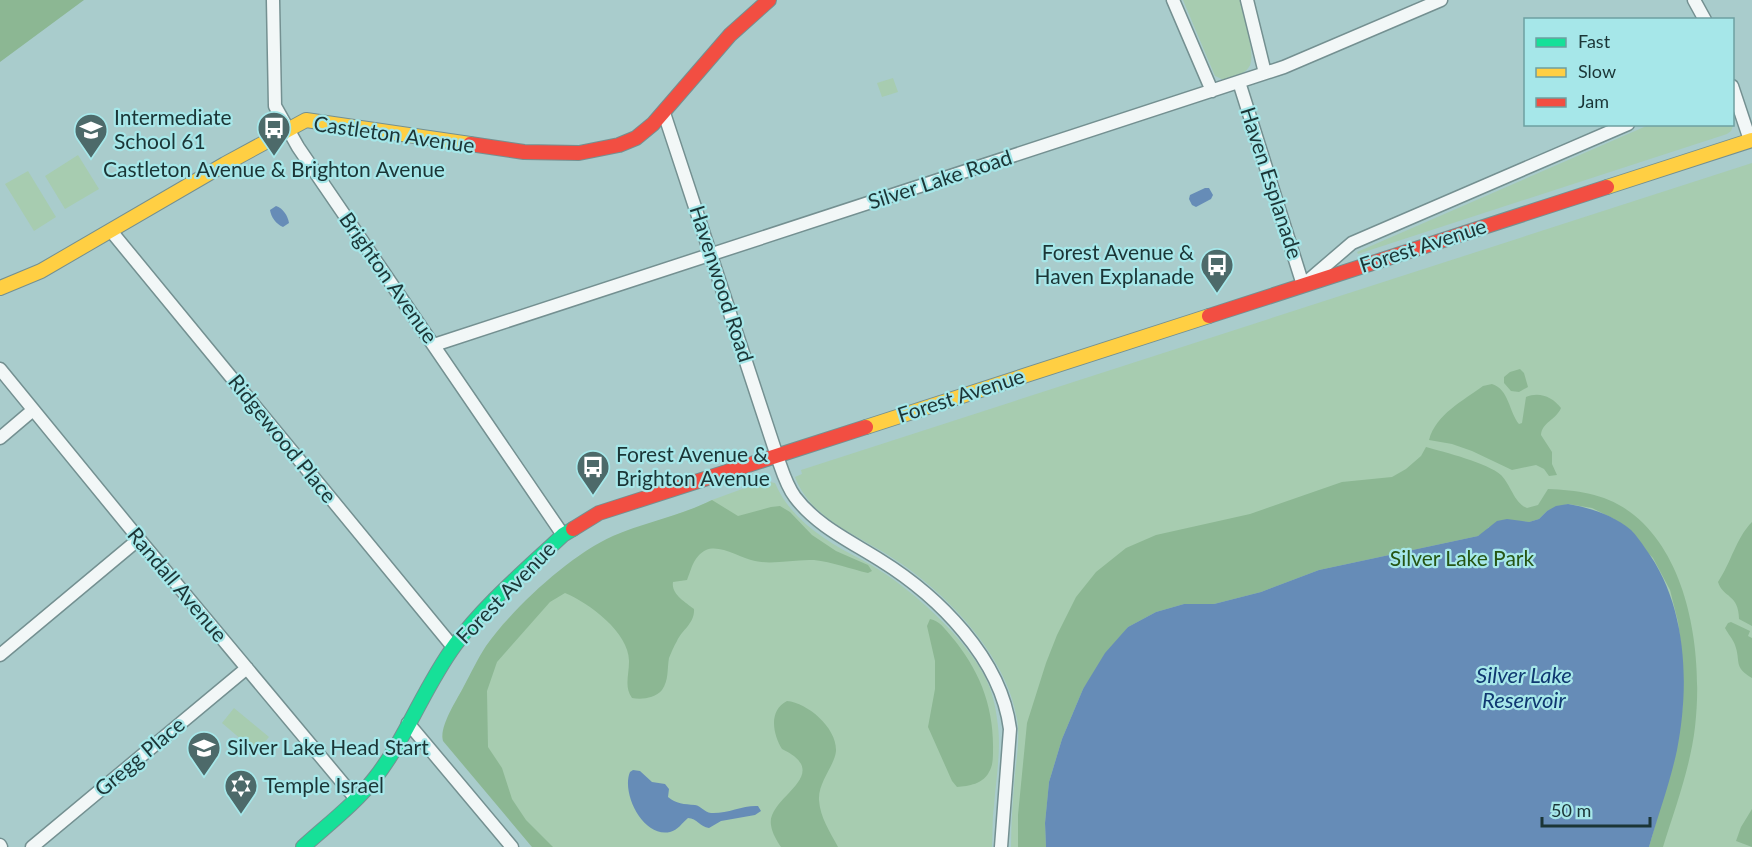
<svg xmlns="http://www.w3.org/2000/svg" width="1752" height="847" font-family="Lato,sans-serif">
	<rect width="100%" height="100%" fill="#a9cccc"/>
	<path fill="#a7ccb0" d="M1183 0H1240C1243 14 1257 55 1249 67 1244 75 1232 77 1224 80L1215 76Z
		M893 78 898 92 882 97 877 83Z
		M1651 124 1733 126 1731 131 1727 134 1358 254 1357 252Z
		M78 155 99 189 65 209 45 176Z
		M1752 163V847H1011C1011 823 1013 798 1015 774 1017 756 1020 737 1017 719 1007 655 944 590 891 557 856 534 811 519 795 477L802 474 801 470Z
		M28 171 56 217 34 231 5 184Z
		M764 481 775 483C791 521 828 542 862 560 905 582 973 642 990 688 993 697 996 709 997 719 1002 748 996 777 994 806 992 819 993 833 992 847H532L442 737 451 710 485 648 503 624 556 574 583 553 613 536 695 508 712 500Z
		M234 708 269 737 256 752 222 723Z"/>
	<path fill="#8cb793" d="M0 0H84L0 62Z
		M1520 369 1524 373 1528 387 1519 392 1511 391 1504 383V377L1510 372Z
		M1492 384C1509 389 1509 412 1519 424L1522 423 1526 397C1539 391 1553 397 1561 408 1556 420 1542 422 1541 435L1552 452V464L1557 475 1549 476 1544 469 1536 465 1512 470 1472 451 1452 444 1429 440C1436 414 1463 401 1483 386Z
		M1426 447C1444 452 1488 463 1501 475 1511 485 1514 503 1527 508L1538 505 1548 489C1577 490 1606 494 1630 512 1691 557 1703 658 1695 727 1690 769 1675 808 1663 847H1649L1676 751 1683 705 1682 654 1678 622 1670 590 1653 558 1614 519 1592 508 1568 504 1547 511 1539 519 1529 522 1519 521 1489 527 1484 533 1478 536 1319 570 1261 592 1214 604H1184L1156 612 1128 627 1083 689 1062 739 1049 782 1045 823 1046 847H1018V815L1027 723 1046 663 1057 635 1076 597 1096 572 1126 548 1156 535 1250 514 1342 482 1392 477 1406 469 1421 456Z
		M712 500 738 516 771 507 780 506 790 512 812 535 836 551 868 565 872 571 868 573C851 569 832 562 814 560 794 559 774 565 755 561 740 558 720 544 706 550 693 557 692 568 687 580L673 582C671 594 685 602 694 609 695 623 682 630 677 641 674 646 671 653 669 658 667 669 669 680 662 690 655 698 642 700 632 698 624 687 629 675 629 662 630 633 589 603 565 593L550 602 497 662 487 691 488 747 502 768 512 799 526 820 553 847H532L443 741C439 726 457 700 464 686 471 673 478 658 486 646 513 608 570 555 613 536 645 522 680 516 712 500Z
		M1752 522V626L1739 619C1739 594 1723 598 1718 582 1731 563 1736 538 1752 522Z
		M930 619C940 621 944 628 951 636 979 669 994 706 993 750 993 757 993 766 989 772 983 784 969 786 957 787L952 781 928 727 935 689V661L927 626Z
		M1731 622 1750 631 1748 636 1752 638V678C1733 667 1741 661 1735 645 1733 639 1728 634 1725 628L1728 623Z
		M787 701C808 703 837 728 836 751 835 765 818 782 819 800 820 817 830 832 838 847H781C777 841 772 833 771 825 766 797 836 775 782 749 773 734 768 711 787 701Z
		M1752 809V847L1736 841 1741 827Z"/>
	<path fill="#668cb7" d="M1205 188H1209L1213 195 1211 199 1196 207 1192 205 1189 199 1190 195Z
		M276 206C283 208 288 216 289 223L283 227C276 224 271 217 270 210Z
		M1568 504C1591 508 1613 515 1631 530 1636 535 1641 542 1645 548 1687 604 1690 684 1677 750 1670 783 1658 815 1649 847H1046L1045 823 1049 782 1062 739 1083 689 1105 653 1128 627 1156 612 1184 604H1214L1261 592 1319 570 1478 536 1497 521 1507 519 1529 522 1539 519 1547 511 1556 506Z
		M633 770 640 771 652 782 665 784 669 789 668 797C676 804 684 804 695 805 701 806 704 812 711 813 727 814 743 805 758 806L761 811 755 815 721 821 709 828C700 827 697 818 688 818 682 823 678 830 670 832 643 838 621 793 630 772Z"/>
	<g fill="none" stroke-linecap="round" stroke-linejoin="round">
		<g stroke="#749091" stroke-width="15">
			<path id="street" d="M273 0 275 106 298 147 563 535
				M1173 0 1212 91
				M1247 0 1265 73
				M1694 0 1705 20
				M1239 82 1303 285 1352 243 1628 124
				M1732 86 1750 140
				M664 113 777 456C782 470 786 485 795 497 817 526 850 541 880 560 938 596 1001 658 1010 729L1001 847
				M111 231 453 647
				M434 345 1284 67 1441 0
				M0 369 139 539 356 799
				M0 438 33 410
				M0 655 139 539
				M408 723 512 847
				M0 845 1 847
				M32 847 247 668"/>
		</g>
		<g stroke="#749091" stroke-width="16">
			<path id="fast" d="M303 847C327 825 355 804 375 778 407 737 424 687 455 645 485 604 526 570 563 535L573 529"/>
		</g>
		<g stroke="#749091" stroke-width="16">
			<path id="slow" d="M1607 187 1752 140
				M0 288 41 271 225 164 306 120 470 144
				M866 427 1209 316"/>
		</g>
		<g stroke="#749091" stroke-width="16">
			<path id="jam" d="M470 144 524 152 579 153 619 145 636 138 653 124 730 35 769 0
				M1209 316 1607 187
				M573 529 599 513 866 427"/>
		</g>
		<use href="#street" stroke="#f2f7f7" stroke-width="12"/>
		<use href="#fast" stroke="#16e098" stroke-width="14"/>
		<use href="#slow" stroke="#ffcf43" stroke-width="14"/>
		<use href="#jam" stroke="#f24e42" stroke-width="14"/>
	</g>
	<defs>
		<g id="bus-pin" transform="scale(1.725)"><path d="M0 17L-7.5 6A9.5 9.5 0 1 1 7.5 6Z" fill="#4d6a6a" stroke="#a6e7e9"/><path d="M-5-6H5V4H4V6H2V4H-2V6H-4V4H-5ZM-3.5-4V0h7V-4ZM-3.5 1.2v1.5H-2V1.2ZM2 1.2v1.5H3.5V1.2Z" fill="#fff"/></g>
		<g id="school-pin" transform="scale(1.725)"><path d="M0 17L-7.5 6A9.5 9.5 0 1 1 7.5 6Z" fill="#4d6a6a" stroke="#a6e7e9"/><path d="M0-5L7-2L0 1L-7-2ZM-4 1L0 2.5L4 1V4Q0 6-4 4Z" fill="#fff"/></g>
		<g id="synagogue-pin" transform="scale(1.725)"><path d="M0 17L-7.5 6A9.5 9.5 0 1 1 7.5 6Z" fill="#4d6a6a" stroke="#a6e7e9"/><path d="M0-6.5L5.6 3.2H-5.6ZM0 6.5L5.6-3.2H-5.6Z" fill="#fff"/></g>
	</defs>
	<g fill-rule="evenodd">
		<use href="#bus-pin" x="274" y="128"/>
		<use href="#school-pin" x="91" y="130"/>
		<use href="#bus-pin" x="1217" y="265"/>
		<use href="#bus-pin" x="593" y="467"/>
		<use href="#school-pin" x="204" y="748"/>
		<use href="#synagogue-pin" x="241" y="786"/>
	</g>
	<g text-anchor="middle" stroke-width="4.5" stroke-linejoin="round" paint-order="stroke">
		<g font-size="21" fill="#1b3536" stroke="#a6e7e9" text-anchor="start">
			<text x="114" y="125">Intermediate<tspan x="114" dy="24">School 61</tspan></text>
			<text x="274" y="177" text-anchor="middle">Castleton Avenue &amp; Brighton Avenue</text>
			<text x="1194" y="260" text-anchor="end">Forest Avenue &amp;<tspan x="1194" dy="24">Haven Explanade</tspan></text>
			<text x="616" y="462">Forest Avenue &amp;<tspan x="616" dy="24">Brighton Avenue</tspan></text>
			<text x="227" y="755">Silver Lake Head Start</text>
			<text x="264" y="793">Temple Israel</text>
		</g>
		<g font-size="21" fill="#1b3536" stroke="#a6e7e9">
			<text transform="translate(394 135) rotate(8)" y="7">Castleton Avenue</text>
			<text transform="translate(940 180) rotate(-18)" y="7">Silver Lake Road</text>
			<text transform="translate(1271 183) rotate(72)" y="7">Haven Esplanade</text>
			<text transform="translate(1423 246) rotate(-18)" y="7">Forest Avenue</text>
			<text transform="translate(388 278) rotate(55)" y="7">Brighton Avenue</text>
			<text transform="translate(721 284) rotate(72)" y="7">Havenwood Road</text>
			<text transform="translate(961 396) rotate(-18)" y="7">Forest Avenue</text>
			<text transform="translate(282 439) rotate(51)" y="7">Ridgewood Place</text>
			<text transform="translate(177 585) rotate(50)" y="7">Randall Avenue</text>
			<text transform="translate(506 593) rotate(-46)" y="7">Forest Avenue</text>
			<text transform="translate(140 757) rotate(-40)" y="7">Gregg Place</text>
		</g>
		<g font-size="21" fill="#265513" stroke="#a6e7e9">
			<text x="1462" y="566">Silver Lake Park</text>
		</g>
		<g font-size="22" font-style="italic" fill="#103871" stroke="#a6e7e9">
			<text x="1524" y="683">Silver Lake<tspan x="1524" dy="25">Reservoir</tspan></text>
		</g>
	</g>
	<rect x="1524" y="18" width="210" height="108" fill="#a6e7e9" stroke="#6ea0a1" stroke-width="1.5"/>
	<rect x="1536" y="38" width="30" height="9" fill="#16e098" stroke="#6ea0a1" stroke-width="1.5"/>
	<text x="1578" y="48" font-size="18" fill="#1b3536">Fast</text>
	<rect x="1536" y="68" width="30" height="9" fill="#ffcf43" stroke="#6ea0a1" stroke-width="1.5"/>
	<text x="1578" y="78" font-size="18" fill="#1b3536">Slow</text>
	<rect x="1536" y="98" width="30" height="9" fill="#f24e42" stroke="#6ea0a1" stroke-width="1.5"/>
	<text x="1578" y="108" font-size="18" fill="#1b3536">Jam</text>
	<path d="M1542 817v9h108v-9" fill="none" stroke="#1b3536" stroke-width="3"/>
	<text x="1551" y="817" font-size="18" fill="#1b3536" stroke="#a6e7e9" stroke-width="4.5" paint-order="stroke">50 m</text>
</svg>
